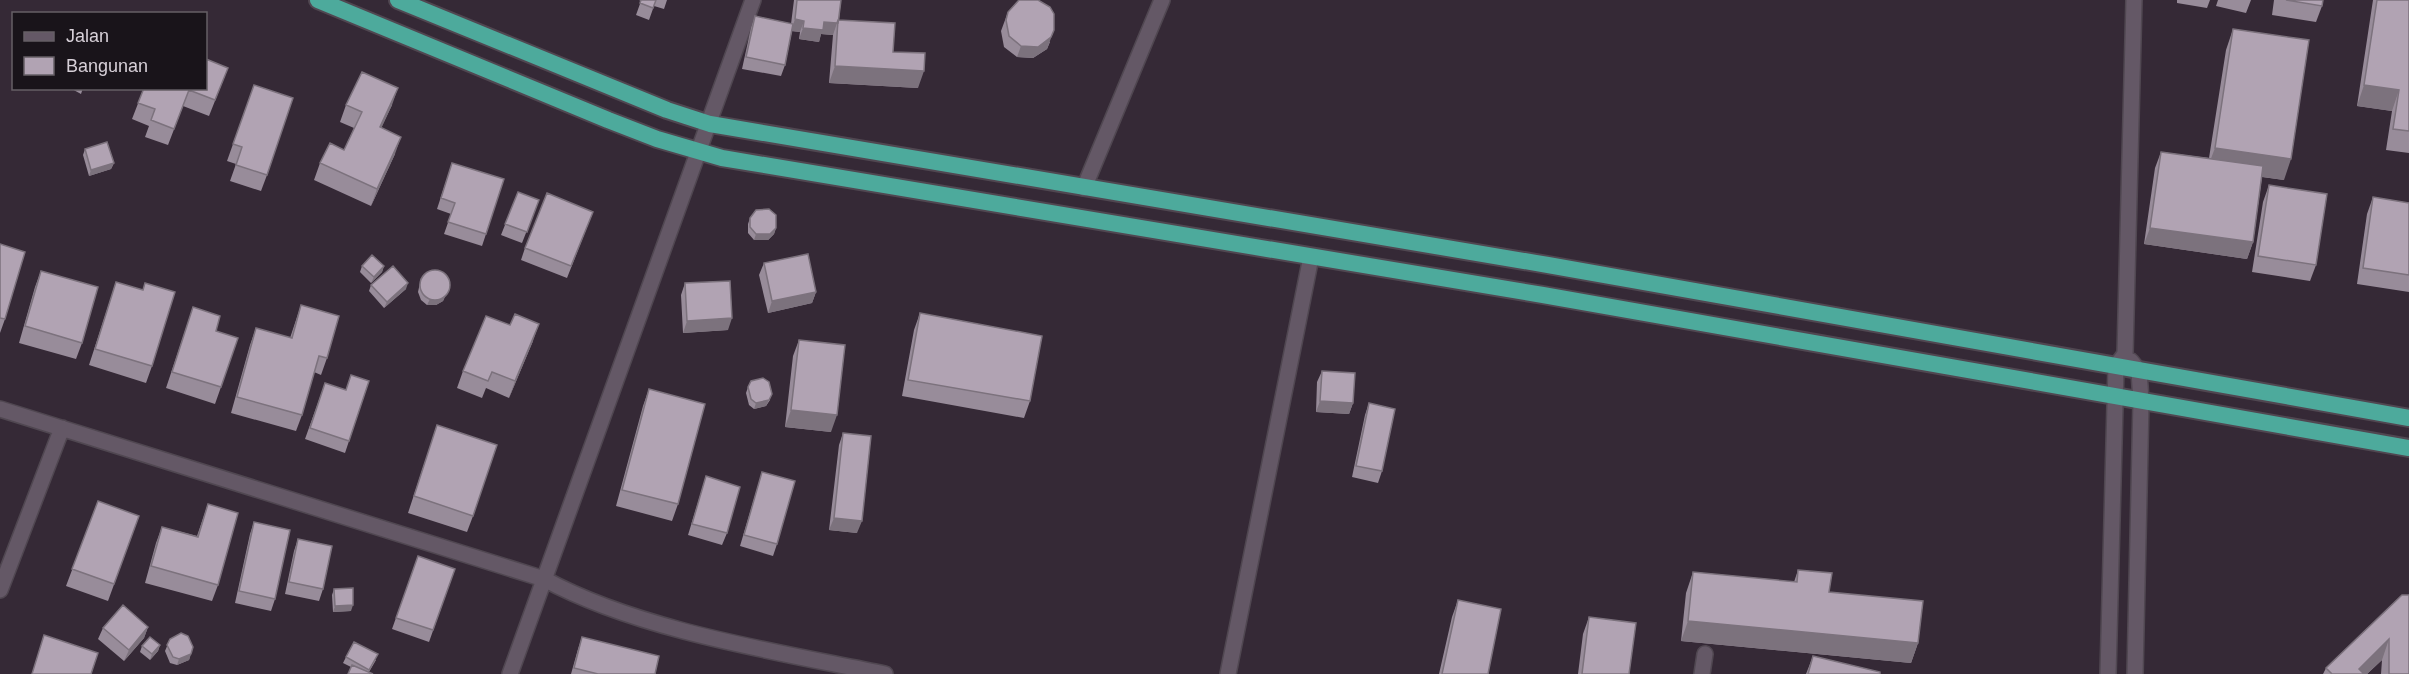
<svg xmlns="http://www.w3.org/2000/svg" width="2409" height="674" font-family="Arial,sans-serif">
	<rect width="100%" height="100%" fill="#352936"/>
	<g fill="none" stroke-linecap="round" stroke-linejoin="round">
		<g stroke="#504751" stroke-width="18">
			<path id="minor" d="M1084 188 1162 0
				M2131 361 2139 371 2141 401 2135 674
				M0 409 544 579C640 631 778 652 885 674
				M0 590 62 428
				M510 674 753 0
				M1228 674 1311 257
				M1702 674 1705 654
				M2108 674 2116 366 2125 354 2134 0"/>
		</g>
		<g stroke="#504751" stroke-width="20">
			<path id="trunk" d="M318 0 608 120 657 139 722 158 1543 295 2409 448
				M398 0 667 110 710 124 1548 265 2409 418"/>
		</g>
		<use href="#minor" stroke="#645866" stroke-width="15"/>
		<use href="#trunk" stroke="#4daa9c" stroke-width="16"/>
	</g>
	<path fill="#988c9a" d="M639 0H667L664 9 654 6 649 20 636 15 641 1Z
		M794 0H841L839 20 893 52 918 88 829 83 833 35 821 34 819 42 799 39 800 32 792 31 785 65 781 76 742 69 751 28 755 16 791 24Z
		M2177 0H2210L2207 8 2177 3Z
		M2218 0H2251L2246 13 2216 6Z
		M2274 0H2323L2322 6 2316 22 2272 15Z
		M2373 0H2409V153L2386 150 2392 111 2357 106Z
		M1008 12 1050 42 1047 49 1033 58 1017 57 1004 47 1001 31Z
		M2233 29 2284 180 2262 177 2253 242 2247 259 2144 244 2155 168 2161 152 2209 158 2226 50Z
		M228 68 209 116 183 106 168 145 145 137 149 126 132 119 144 88Z
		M254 85 267 175 261 191 230 181 236 164 227 161Z
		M70 88H83L81 94Z
		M346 105H392L381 128 395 154 371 206 314 180 320 163 344 150 354 128 340 122Z
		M85 149 114 163 111 169 89 176 83 155Z
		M452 163 486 234 482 246 444 234 451 214 437 209Z
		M2269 185 2316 265 2310 281 2252 272 2263 202Z
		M518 192 539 200 522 243 501 235Z
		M2373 197 2409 203V292L2357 284 2367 214Z
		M593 212 567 278 521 260 525 248Z
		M750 218 776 228 774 234 768 240H754L748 233V224Z
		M0 244 5 319 0 333Z
		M764 263 816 292 812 303 768 313 759 275Z
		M362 266H384L382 272 371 283 360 272Z
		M41 271 82 343 76 359 19 343 35 287Z
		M421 278 449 288 443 301 436 305H427L421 300 418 292Z
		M116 282 152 366 146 383 89 365Z
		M685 283 728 330 683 333 681 295Z
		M371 285 406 289 384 308 369 291Z
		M301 305 327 358 321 375 314 372 302 415 296 431 231 413 250 345 256 328 290 338Z
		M193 307 216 331 221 387 215 404 166 388Z
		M920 313 1030 401 1024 418 902 396 914 330Z
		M799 340 831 432 785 427 793 356Z
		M533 341 509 398 486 388 482 398 457 388 463 371Z
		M1322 371 1353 403 1349 414 1316 412 1317 382Z
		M369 381 345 453 305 439 325 383 346 390Z
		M748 387 770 400 766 406 754 409 749 405 746 393Z
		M649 389 678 504 672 521 616 506 643 406Z
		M1369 403 1382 471 1378 483 1352 477 1365 415Z
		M437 425 473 516 467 532 408 513Z
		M843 433 857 533 829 530 839 445Z
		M762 472 777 544 773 556 740 546Z
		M706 476 727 533 722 545 688 535Z
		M98 501 139 516 108 601 66 586Z
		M208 504 218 585 212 601 145 583 156 543 162 527 197 536Z
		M254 522 275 599 271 611 235 603 250 534Z
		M298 539 323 589 319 601 285 594 294 551Z
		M418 556 455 569 429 642 392 629Z
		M1798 570 1829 592 1918 643 1911 663 1681 641 1686 593 1693 572 1794 582Z
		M334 589 351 611 333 612 332 595Z
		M2409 595V674H2381L2382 660 2367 674H2323L2326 668Z
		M1458 600 1488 674H1439L1452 617Z
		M1589 617 1629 674H1578L1583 634Z
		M148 627 144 638 124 661 98 639 103 628Z
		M582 637 655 674H571L578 649Z
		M170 639 193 647 189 660 177 665 170 663 165 651Z
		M160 645 158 651 150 660 140 652 142 646Z
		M1813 656 1880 674H1806Z
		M346 657 376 660 369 672 351 667 343 663Z"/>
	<path fill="#7c727d" d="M795 19 804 21 800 32 791 31Z
		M824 22 837 23 833 35 821 34 819 42 799 39 803 28Z
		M1054 30 1047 49 1033 58 1017 57 1021 46Z
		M835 66 924 71 918 88 829 83Z
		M2364 85 2399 90 2392 111 2357 106Z
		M398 88 392 105 374 144 380 127Z
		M401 137 395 154 371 206 377 189Z
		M2215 148 2291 159 2284 180 2207 169Z
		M114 163 111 169 89 176 91 170Z
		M776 228 774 234 768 240H754L756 234Z
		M2150 228 2253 242 2247 259 2144 244Z
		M384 266 382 272 371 283 374 277Z
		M408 283 406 289 384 308 387 302Z
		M449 288 443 301 436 305H427L430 299Z
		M816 292 812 303 768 313 772 301Z
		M732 318 728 330 683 333 687 321Z
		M539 324 533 341 509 398 515 381Z
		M772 394 766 406 754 409 756 403Z
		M1320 401 1353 403 1349 414 1316 412Z
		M791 410 837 415 831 432 785 427Z
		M834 518 862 521 857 533 829 530Z
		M353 605 351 611 333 612 335 606Z
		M1688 621 1918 643 1911 663 1681 641Z
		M148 627 144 638 124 661 129 650Z
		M2389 639 2382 660 2367 674H2357L2359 669Z
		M160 645 158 651 150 660 152 654Z
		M191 654 189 660 177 665 179 659Z"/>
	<path fill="#b1a3b3" stroke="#7c727d" stroke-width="1.5" d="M641 0H656L653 8 640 3Z
		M797 0H841L838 24V20L837 23 824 22 823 30 803 28 804 21 795 19Z
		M1019 0H1038L1050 7 1054 14V30L1051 37 1038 47 1021 46 1009 36 1006 20 1008 12Z
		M2286 0H2323L2322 6Z
		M2377 0H2409V131L2393 129 2399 90 2364 85Z
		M755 16 793 24 785 65 746 57Z
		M838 20 895 23 893 52 925 53 924 71 835 66Z
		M2233 29 2309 40 2291 159 2215 148Z
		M206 59 228 68 215 100 189 90 174 129 151 120 155 109 138 103 144 88H206Z
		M362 72 398 88 380 127 401 137 377 189 320 163 330 143 344 150 362 112 346 105Z
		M254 85 293 98 267 175 236 165 242 147 233 144Z
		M107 142 114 163 91 170 85 149Z
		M2161 152 2263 166 2253 242 2150 228Z
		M452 163 504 179 486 234 448 222 455 203 441 198Z
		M2269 185 2327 194 2316 265 2258 256Z
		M518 192 539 200 527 232 505 224Z
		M547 193 593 212 571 266 525 248Z
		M2373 197 2409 203V275L2363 268Z
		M769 209 776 215V228L770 234H756L750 227V218L756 210Z
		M0 244 25 252 5 319 0 318Z
		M808 254 816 292 772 301 764 263Z
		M372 255 384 266 374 277 362 266Z
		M393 266 408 283 387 302 371 285Z
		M420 285a15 15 0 1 1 30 0a15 15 0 1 1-30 0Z
		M41 271 98 287 82 343 25 326Z
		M730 281 732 318 687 321 685 283Z
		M116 282 143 290 145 283 175 292 152 366 95 349Z
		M301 305 339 316 327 358 319 356 302 415 237 397 256 328 292 338Z
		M193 307 220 316 216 331 238 338 221 387 172 372Z
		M920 313 1042 336 1030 401 908 380Z
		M515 314 539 324 515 381 492 372 488 381 463 371 486 316 510 325Z
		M799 340 845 345 837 415 791 410Z
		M1322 371 1355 373 1353 403 1320 401Z
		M351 375 369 381 349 441 310 428 325 383 346 390Z
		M763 378 769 382 772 394 769 400 756 403 751 399 748 387 751 381Z
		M649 389 705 404 678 504 622 490Z
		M1369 403 1395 409 1382 471 1356 466Z
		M437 425 497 445 473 516 414 496Z
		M843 433 871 436 862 521 834 518Z
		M762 472 795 481 777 544 744 535Z
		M706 476 740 487 727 533 692 524Z
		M98 501 139 516 114 584 72 569Z
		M208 504 238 513 218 585 151 566 162 527 198 537Z
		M254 522 290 530 275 599 239 591Z
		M298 539 332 546 323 589 289 582Z
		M418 556 455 569 433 630 396 618Z
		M1798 570 1832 573 1829 592 1923 601 1918 643 1688 621 1693 572 1797 582Z
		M353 588V605L335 606 334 589Z
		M2402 595H2409V674H2389V639L2359 669 2364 674H2332L2326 668Z
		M1458 600 1501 609 1488 674H1442Z
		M123 605 148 627 129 650 103 628Z
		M1589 617 1636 623 1629 674H1582Z
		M181 633 188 636 193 647 191 654 179 659 173 657 167 645 170 639Z
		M44 635 98 653 91 674H32Z
		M150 637 160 645 152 654 142 646Z
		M582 637 659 656 655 674H598L574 668Z
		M354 642 378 654 369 670 346 657Z
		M1813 656 1880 672V674H1808Z
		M352 665 373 674H348Z"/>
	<rect x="12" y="12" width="195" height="78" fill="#19141a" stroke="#655f66" stroke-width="1.5"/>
	<rect x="24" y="32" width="30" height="9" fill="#645866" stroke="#655f66" stroke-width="1.5"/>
	<text x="66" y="42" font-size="18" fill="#d7d0d8">Jalan</text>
	<rect x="24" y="57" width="30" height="18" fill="#b1a3b3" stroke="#655f66" stroke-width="1.5"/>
	<text x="66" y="72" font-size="18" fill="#d7d0d8">Bangunan</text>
</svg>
